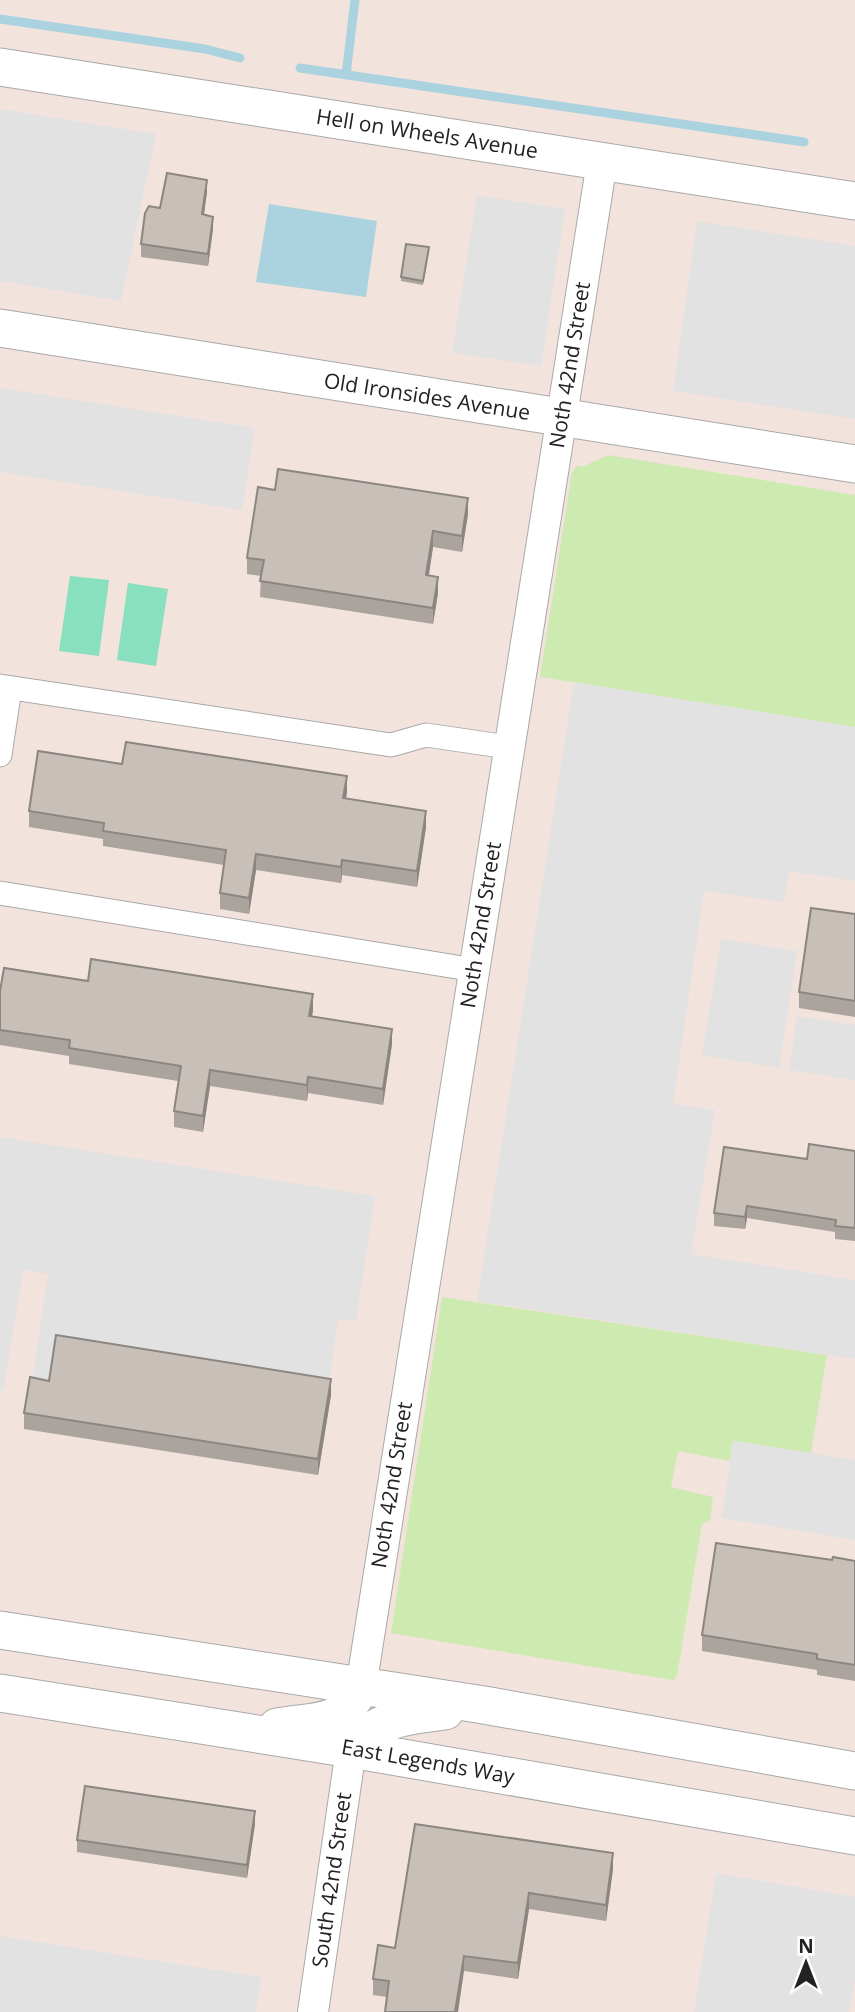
<svg xmlns="http://www.w3.org/2000/svg" width="855" height="2012" font-family="'Open Sans',sans-serif">
	<rect width="100%" height="100%" fill="#f2efe9"/>
	<path fill="#f3e3dd" d="M0 0H855V2012H0Z"/>
	<path fill="#cdebb0" d="M608 455 855 495V727L540 677 572 472 577 465 582 467Z
		M442 1297 827 1355 811 1453 733 1441 730 1461 678 1451 671 1487 713 1497 710 1520 702 1524 677 1676 673 1680 391 1633Z"/>
	<path fill="#88e0be" d="M70 576 109 580 99 656 59 651Z
		M128 583 168 589 156 666 117 660Z"/>
	<path fill="#e2e2e2" d="M0 109 156 134 121 301 0 281Z
		M477 195 565 209 541 366 452 353Z
		M697 221 855 246V419L673 391Z
		M0 388 255 428 242 510 0 472Z
		M574 682 855 727V881L789 871 784 902 704 891 673 1104 715 1110 691 1254 855 1280V1359L477 1301Z
		M721 939 797 951 779 1068 702 1055Z
		M797 1016 855 1025V1080L789 1070Z
		M0 1137 375 1196 356 1321 338 1319 329 1385 49 1392 31 1389 48 1274 23 1270 3 1391 0 1390Z
		M733 1441 855 1460V1540L722 1518Z
		M716 1873 855 1897V1980L849 2012H694Z
		M0 1936 261 1977 256 2012H0Z"/>
	<path fill="#aad3df" d="M269 204 377 221 366 297 256 282Z"/>
	<g fill="none" stroke-linecap="round" stroke-linejoin="round">
		<path stroke="#aad3df" stroke-width="9" d="M0 19 205 49 240 58
			M300 68 804 142
			M346 75 355 0"/>
		<g stroke="#a9a9a9" stroke-width="25">
			<path id="pedestrian" d="M0 686 391 745 426 735 508 747
				M0 755 10 688
				M0 893 475 970"/>
		</g>
		<g stroke="#a9a9a9" stroke-width="32">
			<path id="minor" d="M361 1687 602 162
				M313 2012 351 1749"/>
		</g>
		<g stroke="#a9a9a9" stroke-width="39">
			<path id="tertiary" d="M0 67 855 201
				M0 328 855 464
				M0 1630 484 1705 855 1771
				M0 1693 351 1749 855 1836
				M277 1727C318 1720 340 1727 361 1687
				M351 1749C383 1716 401 1717 445 1711"/>
		</g>
		<use href="#pedestrian" stroke="#fff" stroke-width="23"/>
		<use href="#minor" stroke="#fff" stroke-width="30"/>
		<use href="#tertiary" stroke="#fff" stroke-width="37"/>
	</g>
	<path fill="#aba49e" d="M207 192 204 215 213 229 208 266 141 257V244L160 208Z
		M429 252 423 285 401 281V277Z
		M468 514 462 552 433 547 429 575 438 593 433 624 260 597 261 576 247 574V558Z
		M122 764 347 792 346 799 426 827 417 887 342 875 341 883 256 870 249 914 220 909V893L224 865 103 846V839L29 827V811Z
		M855 914V1017L799 1008V992Z
		M88 981 313 1010 312 1017 392 1044 383 1105 308 1093 307 1101 210 1086 203 1132 174 1127V1111L178 1081 69 1064V1056L0 1045V991Z
		M855 1151V1241L835 1239V1232L747 1218 745 1229 714 1226V1213L807 1159Z
		M49 1381 331 1395 318 1475 24 1429V1413Z
		M832 1560 855 1561V1681L817 1675V1670L702 1651V1635Z
		M255 1824 247 1878 77 1852V1840Z
		M415 1824 613 1869 606 1921 529 1909 518 1979 464 1971 387 1997 373 1995V1979L395 1948Z"/>
	<path fill="#8b8681" d="M207 180V192L202 227V214Z
		M213 217V229L208 266V254Z
		M468 498V514L462 552V536Z
		M433 531V547L426 591V575Z
		M438 577V593L433 624V608Z
		M347 776V792L343 814V798Z
		M426 811V827L417 887V871Z
		M256 854V870L249 914V898Z
		M342 860V875L341 883V867Z
		M313 994V1010L309 1032V1016Z
		M392 1029V1044L383 1105V1089Z
		M210 1070V1086L203 1132V1116Z
		M308 1077V1093L307 1101V1085Z
		M747 1206V1218L745 1229V1217Z
		M331 1379V1395L318 1475V1459Z
		M255 1811V1824L247 1878V1865Z
		M613 1853V1869L606 1921V1905Z
		M529 1893V1909L518 1979V1963Z
		M464 1956V1971L458 2012H455Z"/>
	<path fill="#c7bfb8" stroke="#8b8681" stroke-width="2" d="M167 173 207 180 202 214 213 217 208 254 141 244 145 213 149 206 160 208Z
		M406 244 429 247 423 281 401 277Z
		M278 469 468 498 462 536 433 531 426 575 438 577 433 608 260 581 264 560 247 558 258 487 275 490Z
		M126 742 347 776 343 798 426 811 417 871 342 860 341 867 256 854 249 898 220 893 226 850 103 831 104 823 29 811 38 751 122 764Z
		M811 908 855 914V1001L799 992Z
		M91 959 313 994 309 1016 392 1029 383 1089 308 1077 307 1085 210 1070 203 1116 174 1111 181 1066 69 1048 70 1040 0 1030V991L4 968 88 981Z
		M809 1144 855 1151V1228L835 1226 836 1220 747 1206 745 1217 714 1213 724 1147 807 1159Z
		M56 1335 331 1379 318 1459 24 1413 30 1377 49 1381Z
		M716 1543 832 1560 833 1557 855 1561V1665L817 1659V1654L702 1635Z
		M85 1786 255 1811 247 1865 77 1840Z
		M415 1824 613 1853 606 1905 529 1893 518 1963 464 1956 455 2012H385L389 1981 373 1979 378 1945 395 1948Z"/>
	<g text-anchor="middle" stroke-width="6" stroke-linejoin="round" paint-order="stroke">
		<g font-size="21" fill="#222" stroke="#fff">
			<text transform="translate(427 134) rotate(9)" y="7">Hell on Wheels Avenue</text>
			<text transform="translate(570 365) rotate(-81)" y="7">Noth 42nd Street</text>
			<text transform="translate(427 397) rotate(9)" y="7">Old Ironsides Avenue</text>
			<text transform="translate(481 925) rotate(-81)" y="7">Noth 42nd Street</text>
			<text transform="translate(392 1485) rotate(-81)" y="7">Noth 42nd Street</text>
			<text transform="translate(428 1762) rotate(10)" y="7">East Legends Way</text>
			<text transform="translate(332 1880) rotate(-82)" y="7">South 42nd Street</text>
		</g>
	</g>
	<g transform="translate(806 1963)" stroke="#ffffff" stroke-width="5" paint-order="stroke">
	<path d="M0-5L12 26L0 18L-12 26Z" fill="#222222"/>
	<text y="-10" font-size="19" font-weight="bold" text-anchor="middle" fill="#222222">N</text>
	</g>
</svg>
